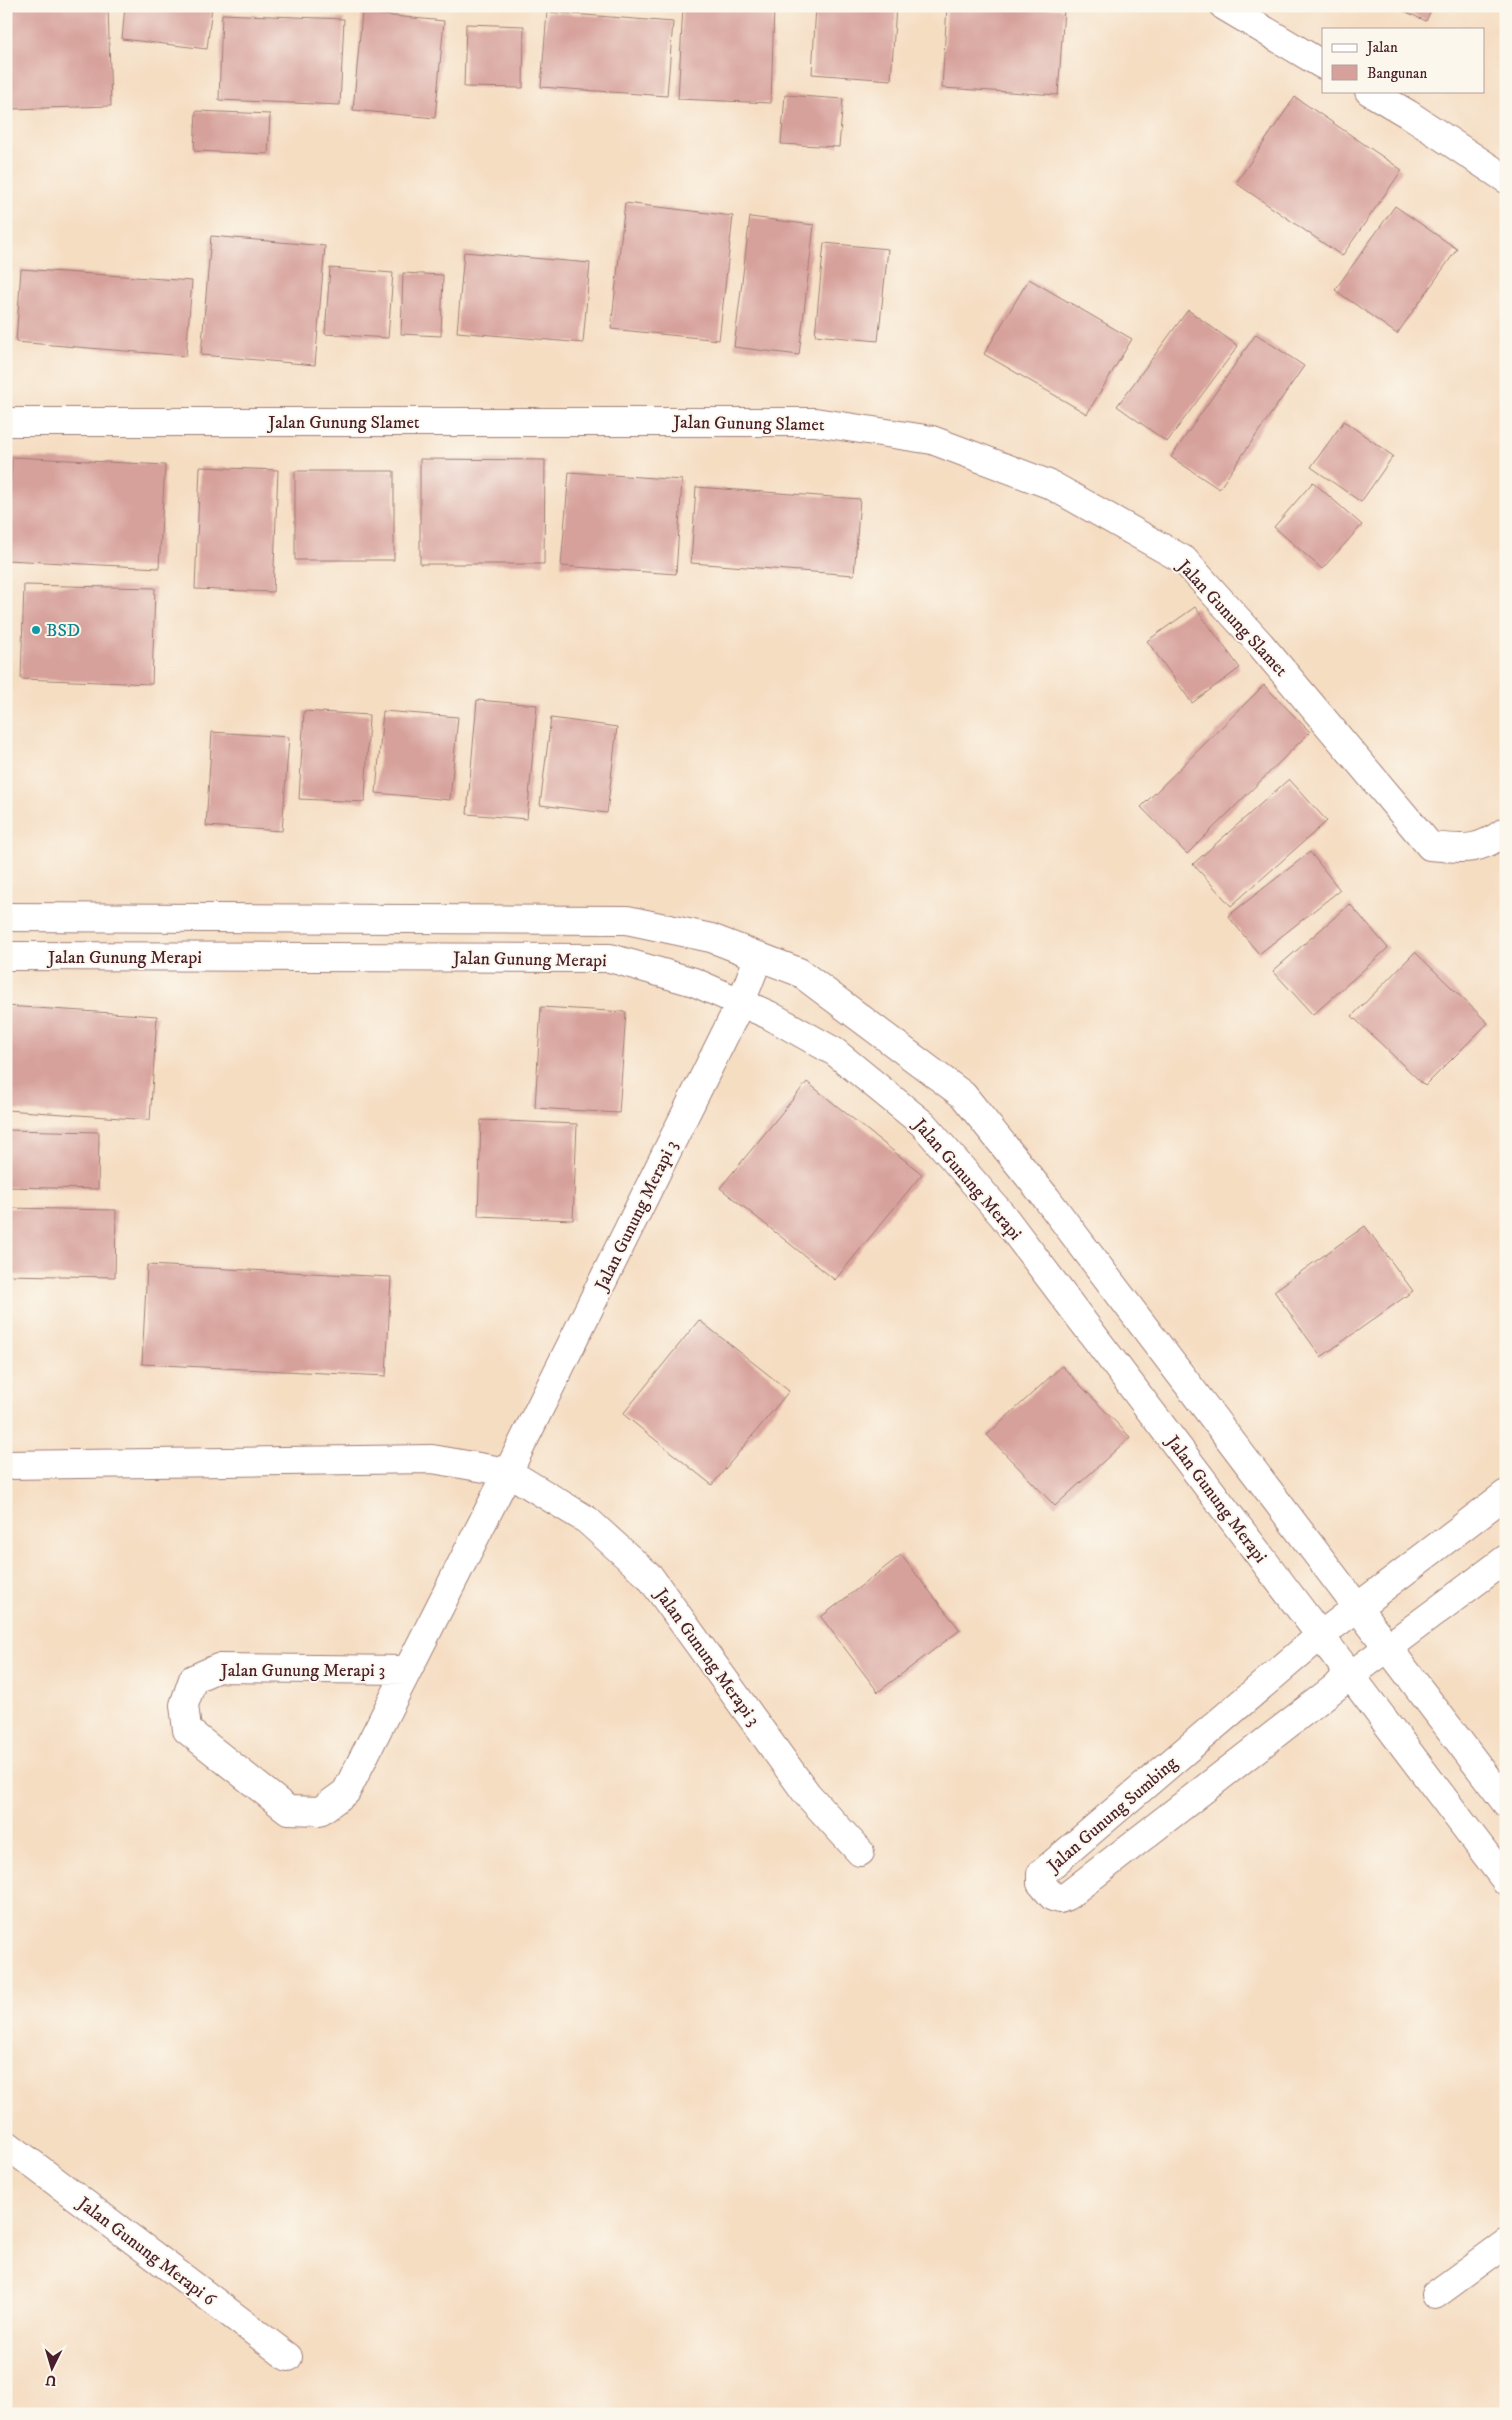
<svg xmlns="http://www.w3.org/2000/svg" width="1512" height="2420" font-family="'IM FELL DW Pica',serif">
	<rect width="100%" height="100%" fill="#fbf7ec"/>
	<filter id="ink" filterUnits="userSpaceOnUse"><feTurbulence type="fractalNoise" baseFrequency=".02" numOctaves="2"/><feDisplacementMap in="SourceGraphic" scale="10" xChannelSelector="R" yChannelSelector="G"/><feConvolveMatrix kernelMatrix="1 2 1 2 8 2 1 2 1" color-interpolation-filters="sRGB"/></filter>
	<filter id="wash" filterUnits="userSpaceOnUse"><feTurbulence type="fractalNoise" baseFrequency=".0096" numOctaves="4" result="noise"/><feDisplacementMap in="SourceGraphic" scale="20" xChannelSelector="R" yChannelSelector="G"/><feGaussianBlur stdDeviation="1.12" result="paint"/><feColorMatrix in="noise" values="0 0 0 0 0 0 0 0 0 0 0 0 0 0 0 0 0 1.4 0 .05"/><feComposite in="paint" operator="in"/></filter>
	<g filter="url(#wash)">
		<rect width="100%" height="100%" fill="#f5ddc2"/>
		<g id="blocks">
			<path fill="#d7a19b" d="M8 6H108L111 106 11 109Z
				M125 6H212L207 49 122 39Z
				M683 6 774 7 771 103 678 99Z
				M816 6H896L891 80 812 74Z
				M947 6H1015L1064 9 1058 95 942 88Z
				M1393 6H1433L1426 21Z
				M547 12 673 22 667 96 541 87Z
				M362 13 444 21 435 118 353 110Z
				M222 14 344 19 340 105 219 100Z
				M466 24 524 26 523 88 464 87Z
				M785 95 843 99 839 147 781 144Z
				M1295 97 1402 170 1342 256 1236 183Z
				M196 111 270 114 268 154 194 151Z
				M625 203 733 216 719 340 611 329Z
				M1395 206 1457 249 1397 334 1335 290Z
				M750 217 814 225 799 355 734 347Z
				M211 236 325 246 315 365 201 355Z
				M824 243 888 249 878 341 815 335Z
				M464 252 590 263 583 343 457 332Z
				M330 268 393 273 388 338 325 334Z
				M21 269 192 281 186 356 16 342Z
				M403 273 443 275 441 336 401 334Z
				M1029 279 1132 339 1087 414 984 354Z
				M1188 310 1238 346 1167 442 1117 406Z
				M1256 334 1304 366 1219 489 1171 457Z
				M1344 421 1393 456 1361 502 1311 467Z
				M12 457 165 465 159 568 7 560Z
				M420 459 545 460 544 564H420Z
				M200 467 278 470 273 592 195 589Z
				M295 471H394V560H295Z
				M569 472 682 480 676 574 561 566Z
				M1313 482 1362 525 1322 569 1274 527Z
				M696 487 860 499 854 575 691 563Z
				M24 585 155 588 152 684 21 679Z
				M1195 607 1240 668 1192 703 1147 641Z
				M1264 685 1310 732 1187 854 1141 807Z
				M477 700 537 705 527 819 467 814Z
				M304 711 369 715 365 802 299 799Z
				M383 711 458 717 450 800 376 793Z
				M551 718 617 727 607 813 540 805Z
				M212 732 289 737 282 831 206 826Z
				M1289 779 1327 821 1231 906 1193 864Z
				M1310 852 1340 890 1259 954 1228 916Z
				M1350 904 1388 948 1313 1015 1273 971Z
				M1415 952 1488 1023 1425 1086 1352 1016Z
				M6 1006 157 1016 150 1120 6 1110Z
				M541 1007 626 1012 619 1113 535 1108Z
				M807 1082 922 1174 835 1280 720 1188Z
				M481 1120 577 1124 573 1220 478 1216Z
				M6 1130 99 1132 98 1189 6 1187Z
				M6 1208 116 1210 115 1277 6 1275Z
				M1365 1226 1413 1291 1321 1357 1274 1291Z
				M147 1265 391 1277 386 1376 142 1364Z
				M699 1320 789 1391 712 1485 623 1414Z
				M1062 1366 1130 1437 1055 1506 987 1435Z
				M901 1555 960 1630 878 1692 821 1617Z"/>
		</g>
	</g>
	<g filter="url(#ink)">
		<use href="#blocks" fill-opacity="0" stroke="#a07e76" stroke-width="1"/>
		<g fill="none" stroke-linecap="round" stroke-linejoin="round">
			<g stroke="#a07e76" stroke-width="30">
				<path id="minor" d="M1224 6 1323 65
					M1369 91 1408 114 1506 179
					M6 422H815L932 440 1051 485 1184 560 1260 644 1430 846C1463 849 1478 852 1506 831
					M6 917 627 920 711 938 799 972 963 1095 1047 1199 1506 1803
					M6 956 610 958 694 982 769 1015 835 1052 923 1124 1003 1216 1506 1881
					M6 1465 432 1459 508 1472 587 1520 650 1577 807 1794 860 1852
					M1506 1494 1321 1635 1041 1874V1883L1053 1897 1060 1899 1067 1896 1351 1675 1506 1559
					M407 1670 218 1668 193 1679 184 1705 187 1730 288 1810 320 1811 346 1792 508 1472 741 1002 759 956
					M6 2144 288 2357
					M1435 2295 1506 2243"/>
			</g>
			<use href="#minor" stroke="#fff" stroke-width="28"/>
		</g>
	</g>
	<circle fill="#0f9aa8" stroke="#fbf7ec" stroke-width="2" cx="36" cy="630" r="5"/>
	<g text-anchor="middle" stroke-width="4" stroke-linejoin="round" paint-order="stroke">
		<g font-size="18" fill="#4a1f2b" stroke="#fbf7ec">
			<text x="344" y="428">Jalan Gunung Slamet</text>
			<text transform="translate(749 423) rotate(1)" y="6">Jalan Gunung Slamet</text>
			<text transform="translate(1233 618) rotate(47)" y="6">Jalan Gunung Slamet</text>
			<text x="125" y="963">Jalan Gunung Merapi</text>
			<text transform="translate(530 959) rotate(1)" y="6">Jalan Gunung Merapi</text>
			<text transform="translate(968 1179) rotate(49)" y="6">Jalan Gunung Merapi</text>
			<text transform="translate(636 1215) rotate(-64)" y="6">Jalan Gunung Merapi 3</text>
			<text transform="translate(1217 1499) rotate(53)" y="6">Jalan Gunung Merapi</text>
			<text transform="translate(708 1657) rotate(54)" y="6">Jalan Gunung Merapi 3</text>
			<text x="303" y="1676">Jalan Gunung Merapi 3</text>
			<text transform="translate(1112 1814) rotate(-41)" y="6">Jalan Gunung Sumbing</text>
			<text transform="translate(147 2251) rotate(37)" y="6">Jalan Gunung Merapi 6</text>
		</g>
		<g font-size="18" fill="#0d838f" stroke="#fbf7ec" text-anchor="start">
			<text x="46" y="636">BSD</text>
		</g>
	</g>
	<rect width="1512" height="2420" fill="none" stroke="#fbf7ec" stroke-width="25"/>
	<rect x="1322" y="28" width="162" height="65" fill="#fbf7ec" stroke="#b4a19f"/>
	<rect x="1332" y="44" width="25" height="8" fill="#ffffff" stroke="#b4a19f"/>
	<text x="1367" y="52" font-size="15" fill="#4a1f2b">Jalan</text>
	<rect x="1332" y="65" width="25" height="15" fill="#d7a19b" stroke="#b4a19f"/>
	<text x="1367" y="78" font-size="15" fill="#4a1f2b">Bangunan</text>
	<g transform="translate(52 2368) rotate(185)" stroke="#fbf7ec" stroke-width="4" paint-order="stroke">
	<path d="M0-4L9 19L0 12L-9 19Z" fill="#4a1f2b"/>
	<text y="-8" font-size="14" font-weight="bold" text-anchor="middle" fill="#4a1f2b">U</text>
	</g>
</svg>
